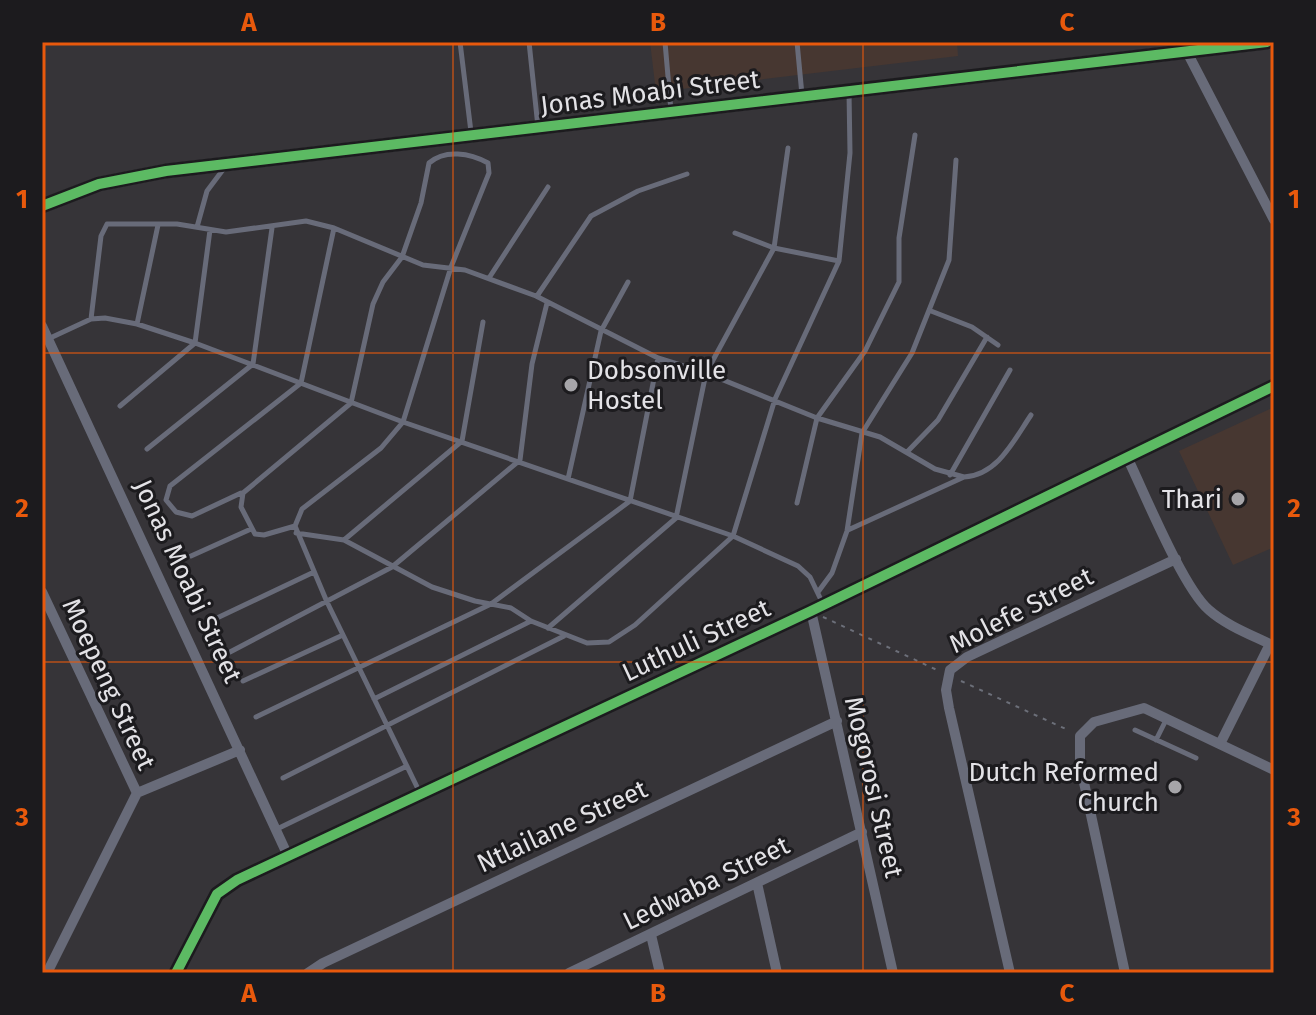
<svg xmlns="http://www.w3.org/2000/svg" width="1316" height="1015" font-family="'Fira Sans',sans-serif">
	<rect width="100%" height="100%" fill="#363438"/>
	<path fill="#473731" d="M650 42H957L958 56 656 92Z
		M1274 407V547L1233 565 1179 451Z"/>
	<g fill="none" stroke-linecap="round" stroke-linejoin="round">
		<path stroke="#6c6f79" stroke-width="2" stroke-dasharray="4 6" stroke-linecap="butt" d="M823 617 937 670
			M961 681 1068 730"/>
		<path stroke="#686b79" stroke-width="5" d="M460 42 471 132
			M529 42 538 127
			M665 42 671 111
			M797 42 802 95
			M197 227 207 191 225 167
			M735 233 774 248 839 261
			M489 278 548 187
			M537 296 591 216 638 191 687 174
			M931 311 972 327 998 345
			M91 319 101 236 107 224H177L226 232 306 221 334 228 423 265 465 270 536 296 658 358 706 373 817 418 880 437 935 469 964 477
			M137 324 158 225
			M48 339 91 319 105 318 137 324 195 343 403 422 733 536 798 566 810 577 823 604
			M120 406 195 343 210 230
			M147 449 253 364 272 228
			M908 451 938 420 987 337
			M950 475 1010 370
			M568 479 601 331 628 282
			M241 493 192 516 176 512 166 500 170 486 301 383 334 228
			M797 503 817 418 865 351 899 282V238L915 135
			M295 526 264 535 255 534 241 507 243 493 351 403 373 304 383 282 402 257 421 203 429 163C445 149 470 153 488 163L489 173 451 267 403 422 381 448 302 509 295 526 327 602 420 793
			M848 530 964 477C998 475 1014 440 1031 415
			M296 533 344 540 432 587 475 601 511 608 531 621 587 643 609 642 635 625 733 536 775 399 839 261 850 153 849 92
			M344 540 462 441 483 322
			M191 556 251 529
			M818 592 832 573 847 531 862 433 912 353 949 260 956 160
			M217 618 314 572
			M548 628 676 518 706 373 774 248 788 148
			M230 652 392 567 520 460 532 364 547 303
			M243 681 343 635
			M374 699 531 621
			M256 717 491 604 630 501 658 358
			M1135 730 1196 758
			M1156 740 1166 720
			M283 778 564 636
			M277 829 407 766"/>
		<path stroke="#686b79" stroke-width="10" d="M1187 52 1274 220
			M42 326 288 856
			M1127 457C1144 492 1183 588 1209 610 1227 626 1252 635 1274 646
			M42 592 137 793
			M811 611 893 973
			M1220 744 1270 644
			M757 883 777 973
			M651 935 660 973
			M47 973 137 793 240 750
			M176 973 217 894 237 880 811 611 1274 386
			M308 973 323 963 837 721
			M569 973 862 832
			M1010 973 949 708 946 690 950 670 967 657 1176 559
			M1125 973 1080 764V736L1094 722 1144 708 1274 770"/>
		<path stroke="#6a6e7c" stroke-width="14" d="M42 206 99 184 166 171 1267 42"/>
		<g stroke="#1c1b1e" stroke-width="15">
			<path id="cycleway" d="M42 206 99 184 166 171 1267 42
				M176 973 217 894 237 880 811 611 1274 386"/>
		</g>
		<use href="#cycleway" stroke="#5cba63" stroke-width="10"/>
	</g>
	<path fill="none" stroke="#e8590c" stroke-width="2" stroke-opacity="0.55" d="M453 42V973M863 42V973M42 353H1274M42 662H1274"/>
	<g fill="#a6a5a9" stroke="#1c1b1e" stroke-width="3">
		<circle cx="571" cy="385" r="8"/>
		<circle cx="1238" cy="499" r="8"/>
		<circle cx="1175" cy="787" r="8"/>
	</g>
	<g text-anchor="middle" stroke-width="6" stroke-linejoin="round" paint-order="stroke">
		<g font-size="26" fill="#e3e2e6" stroke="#1c1b1e">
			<text transform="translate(650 92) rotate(-7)" y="9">Jonas Moabi Street</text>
			<text transform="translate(188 581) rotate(65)" y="9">Jonas Moabi Street</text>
			<text transform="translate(1021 610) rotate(-27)" y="9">Molefe Street</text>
			<text transform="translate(696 640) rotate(-25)" y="9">Luthuli Street</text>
			<text transform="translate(109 684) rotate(65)" y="9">Moepeng Street</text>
			<text transform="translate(874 787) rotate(77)" y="9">Mogorosi Street</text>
			<text transform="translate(562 826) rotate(-25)" y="9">Ntlailane Street</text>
			<text transform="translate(706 883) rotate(-26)" y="9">Ledwaba Street</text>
		</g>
		<g font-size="26" fill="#e3e2e6" stroke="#1c1b1e" text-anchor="end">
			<text x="587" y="379" text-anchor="start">Dobsonville<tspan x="587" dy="30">Hostel</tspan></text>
			<text x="1222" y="508">Thari</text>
			<text x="1159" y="781">Dutch Reformed<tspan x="1159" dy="30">Church</tspan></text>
		</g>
	</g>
	<rect width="1316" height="1015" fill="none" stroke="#1c1b1e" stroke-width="88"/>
	<rect x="44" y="44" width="1228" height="927" fill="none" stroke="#e8590c" stroke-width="3"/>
	<g font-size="26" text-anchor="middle" font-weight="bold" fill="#e8590c">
		<text x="249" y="31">A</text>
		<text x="658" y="31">B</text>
		<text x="1067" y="31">C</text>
		<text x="22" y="208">1</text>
		<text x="1294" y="208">1</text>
		<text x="22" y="517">2</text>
		<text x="1294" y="517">2</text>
		<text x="22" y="826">3</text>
		<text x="1294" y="826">3</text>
		<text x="249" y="1002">A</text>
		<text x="658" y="1002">B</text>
		<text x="1067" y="1002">C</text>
	</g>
</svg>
